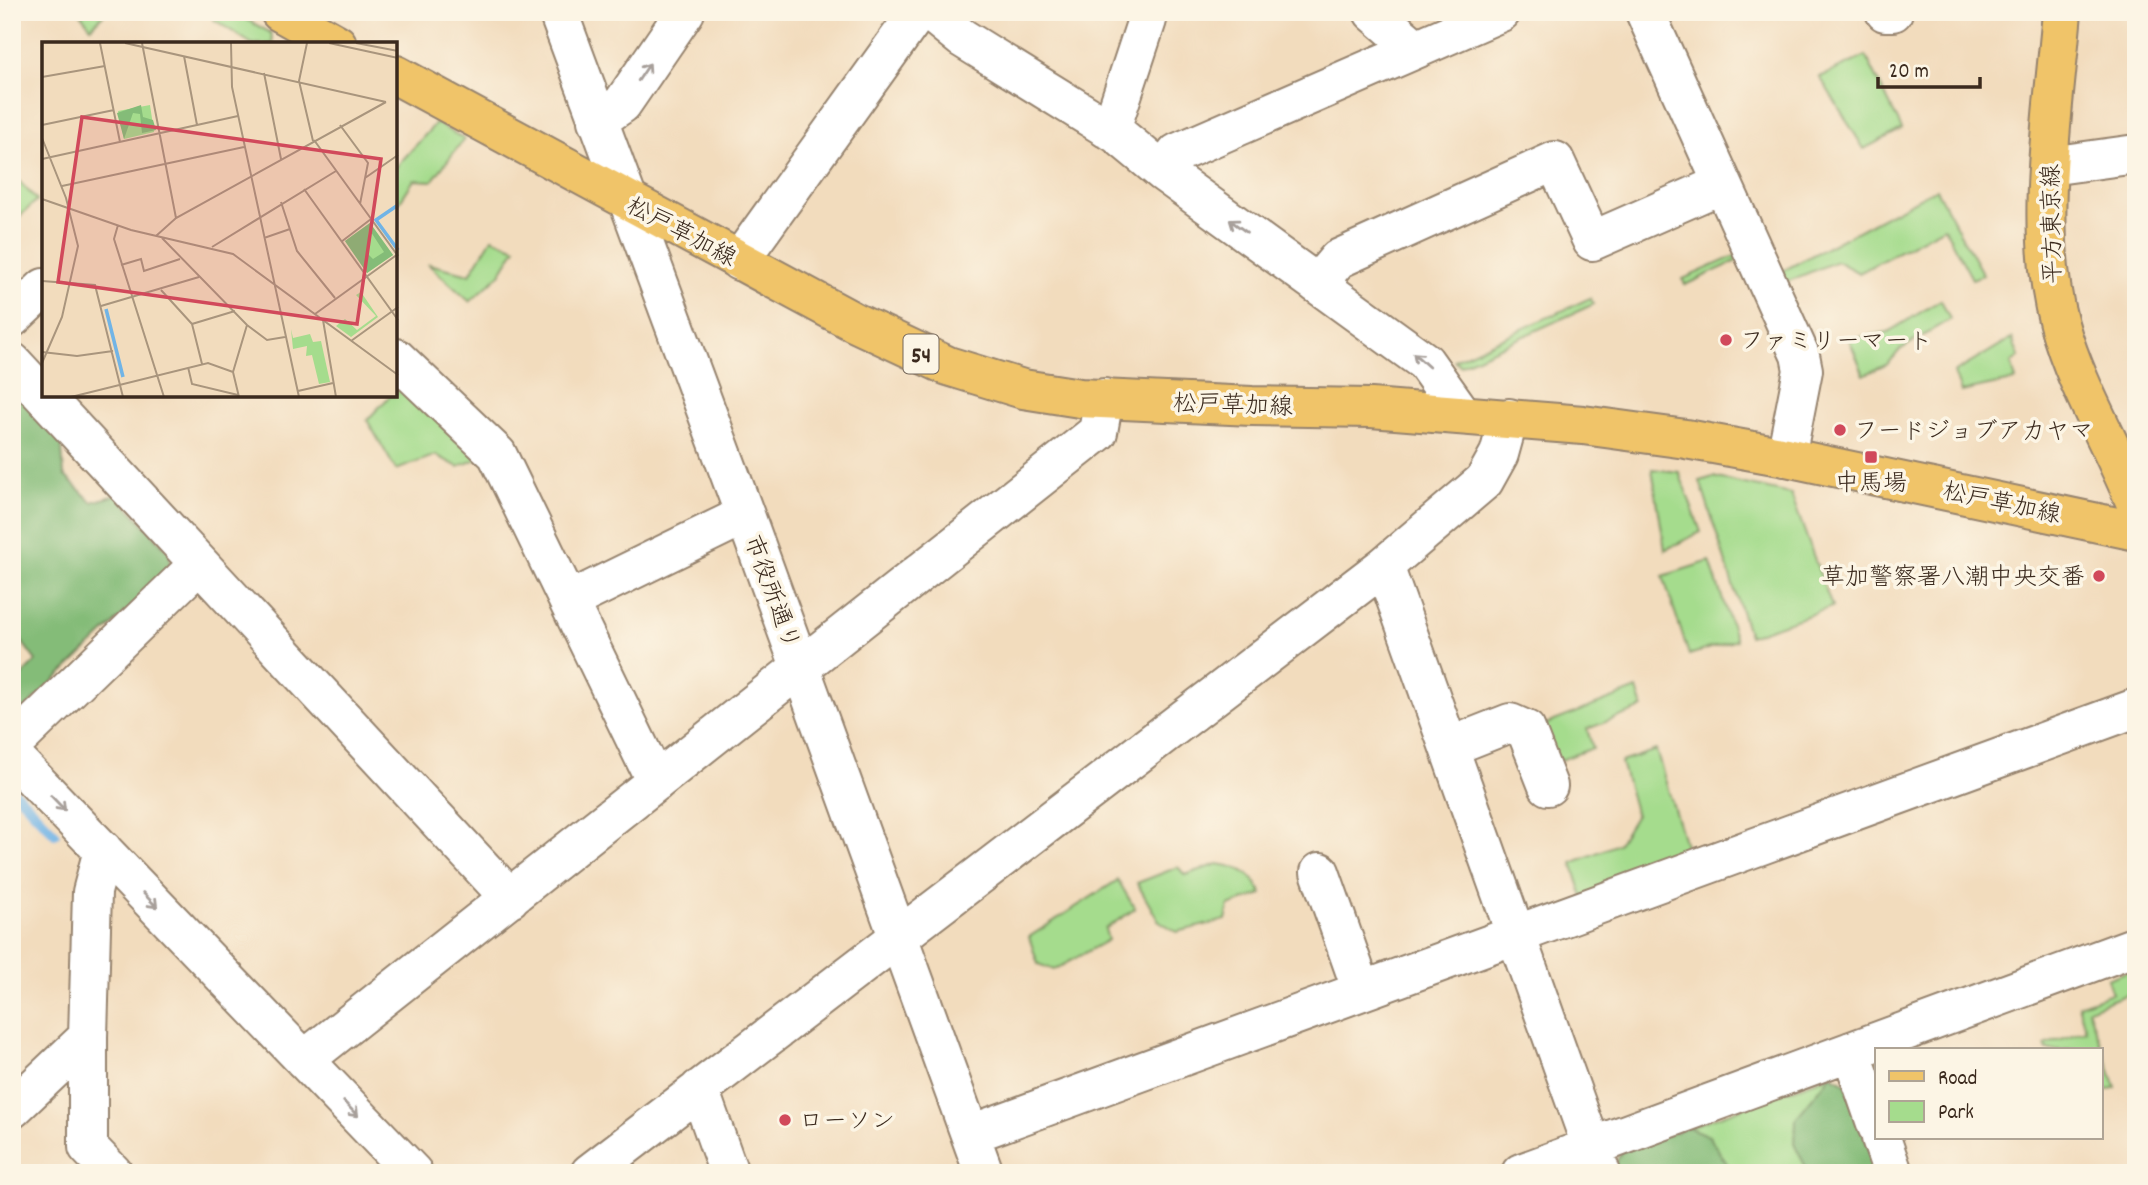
<svg xmlns="http://www.w3.org/2000/svg" width="2148" height="1185" font-family="Dekko,'Klee One',sans-serif">
	<rect width="100%" height="100%" fill="#fcf5e5"/>
	<filter id="ink" filterUnits="userSpaceOnUse"><feTurbulence type="fractalNoise" baseFrequency=".0143" numOctaves="2"/><feDisplacementMap in="SourceGraphic" scale="14" xChannelSelector="R" yChannelSelector="G"/><feConvolveMatrix kernelMatrix="1 2 1 2 8 2 1 2 1" color-interpolation-filters="sRGB"/></filter>
	<filter id="wash" filterUnits="userSpaceOnUse"><feTurbulence type="fractalNoise" baseFrequency=".00686" numOctaves="4" result="noise"/><feDisplacementMap in="SourceGraphic" scale="28" xChannelSelector="R" yChannelSelector="G"/><feGaussianBlur stdDeviation="1.57" result="paint"/><feColorMatrix in="noise" values="0 0 0 0 0 0 0 0 0 0 0 0 0 0 0 0 0 1.4 0 .05"/><feComposite in="paint" operator="in"/></filter>
	<g filter="url(#wash)">
		<rect width="100%" height="100%" fill="#f2dcbd"/>
		<path fill="#a5dc8d" stroke="#708356" stroke-width="2" d="M79 12H106L91 27Z
			M217 12H233L271 33 273 44H252L213 19Z
			M1866 56 1902 129 1864 149 1820 77Z
			M436 123 464 139 432 181 414 180 396 207V167Z
			M12 174 37 200 12 224Z
			M1936 189 1983 275 1972 279 1944 227 1859 273 1837 261 1784 283 1779 273Z
			M492 238 516 248 500 274 470 302 428 264 470 274Z
			M1739 254 1741 259 1685 285 1683 279Z
			M1590 298 1594 304 1460 365 1454 360Z
			M1941 300 1950 319 1900 350 1888 364 1864 375 1849 339 1888 332Z
			M2012 338 2019 357 2011 363 2016 380 1961 392 1954 373Z
			M403 383 482 457 458 467 436 455 396 470 367 420 390 396H396V390Z
			M1652 469 1679 472 1701 532 1665 550Z
			M1713 477 1791 494 1832 607 1749 636 1700 481Z
			M1710 561 1736 640 1689 655 1663 576Z
			M1637 689 1643 708 1587 729 1593 748 1550 764 1536 728Z
			M1656 750 1689 858 1583 897 1572 863 1618 844 1636 815 1621 762Z
			M1218 864C1240 867 1252 872 1262 894L1229 906 1226 920 1177 932 1158 920 1137 883 1178 867 1185 875Z
			M1118 880 1135 909 1105 929 1108 940 1054 970 1038 964 1029 937Z
			M2136 968V991L2088 1009 2116 1087 2101 1092V1050H2047L2045 1045 2086 1030 2078 1005 2112 993 2107 979Z
			M1831 1075 1878 1173H1616L1621 1152Z"/>
		<path fill="#84bc78" stroke="#60734b" stroke-width="2" d="M12 383 61 435 64 475 92 502 117 495 170 553V570L12 721V685L36 661 12 628Z
			M1831 1075 1845 1082 1878 1173H1809L1795 1146 1796 1118Z
			M1688 1127 1709 1136 1733 1173H1616L1614 1167 1621 1152Z"/>
		<g fill="none" stroke-linecap="round" stroke-linejoin="round">
			<path stroke="#71b4e6" stroke-width="10" d="M12 789 55 834"/>
		</g>
	</g>
	<g filter="url(#ink)">
		<g fill="none" stroke-linecap="round" stroke-linejoin="round">
			<g stroke="#96836e" stroke-width="42">
				<path id="minor" d="M558 12 745 515 984 1173
					M930 12 962 38 1117 134 1163 172 1425 362 1462 414
					M1373 12 1416 49
					M1645 12 1800 355 1803 370 1786 457
					M1885 12H1893
					M597 121 622 104 685 12
					M1106 128 1115 117 1147 20
					M2049 166 2136 154
					M1163 172 1177 153 1501 12
					M739 261 918 12
					M1317 284 1338 259 1555 161 1592 241 1722 184
					M12 318 44 288
					M396 358 497 454 656 782
					M12 362 510 898
					M1384 566 1601 1173
					M569 601 745 515
					M12 745 199 564
					M1449 747 1510 723 1526 730 1548 786
					M12 756 413 1173
					M103 850 92 892 88 1037V1147L113 1173
					M1320 872 1362 991
					M1851 1051 1877 1126
					M304 1060 1098 432 1104 398
					M699 1089 729 1173
					M12 1109 88 1037
					M971 1134 2136 708
					M1881 1138 1893 1173
					M590 1173 1384 566 1484 481 1499 454 1509 418
					M1521 1173 2136 946"/>
			</g>
			<g stroke="#96836e" stroke-width="42">
				<path id="major" d="M280 12 337 44
					M2062 12C2054 108 2033 231 2059 324 2076 386 2112 444 2136 504
					M396 75 854 322 948 366 1023 389 1080 398 1252 406 1371 408 1583 425 1686 439 1786 457 2136 531"/>
			</g>
			<use href="#minor" stroke="#fff" stroke-width="38"/>
			<use href="#major" stroke="#f0c469" stroke-width="38"/>
		</g>
		<defs><path id="oneway-shaft" d="M-6 0H5M1.5-3L5.5 0L1.5 3" fill="none" stroke-width="1.6" stroke-linecap="round" stroke-linejoin="round" transform="scale(1.75)"/></defs>
		<g stroke="#a79f9a">
			<use href="#oneway-shaft" transform="translate(644 72) rotate(-56)"/>
			<use href="#oneway-shaft" transform="translate(1238 226) rotate(-144)"/>
			<use href="#oneway-shaft" transform="translate(1421 360) rotate(-138)"/>
			<use href="#oneway-shaft" transform="translate(58 803) rotate(46)"/>
			<use href="#oneway-shaft" transform="translate(150 900) rotate(46)"/>
			<use href="#oneway-shaft" transform="translate(351 1109) rotate(46)"/>
		</g>
	</g>
	<g fill="#d1495b" stroke="#fcf5e5" stroke-width="2.5">
		<circle cx="1726" cy="340" r="7"/>
		<circle cx="1840" cy="430" r="7"/>
		<rect x="1864" y="450" width="14" height="14" rx="3.5"/>
		<circle cx="2099" cy="576" r="7"/>
		<circle cx="785" cy="1120" r="7"/>
	</g>
	<g text-anchor="middle" stroke-width="7" stroke-linejoin="round" paint-order="stroke">
		<rect fill="#fcf5e5" stroke="#75675a" stroke-width="2" x="903.5" y="334.5" width="35" height="39" rx="5"/>
		<g font-size="23" font-weight="bold" fill="#3b2a1e">
			<text x="921" y="362">54</text>
		</g>
		<g font-size="24" fill="#3b2a1e" stroke="#fcf5e5">
			<text transform="translate(2051 224) rotate(-91)" y="8">平方東京線</text>
			<text transform="translate(682 231) rotate(28)" y="8">松戸草加線</text>
			<text transform="translate(1233 404) rotate(2)" y="8">松戸草加線</text>
			<text transform="translate(2002 502) rotate(12)" y="8">松戸草加線</text>
			<text transform="translate(773 592) rotate(70)" y="8">市役所通り</text>
		</g>
		<g font-size="24" fill="#3b2a1e" stroke="#fcf5e5" text-anchor="start">
			<text x="1740" y="348">ファミリーマート</text>
			<text x="1854" y="438">フードジョブアカヤマ</text>
			<text x="1871" y="490" text-anchor="middle">中馬場</text>
			<text x="2085" y="584" text-anchor="end">草加警察署八潮中央交番</text>
			<text x="799" y="1128">ローソン</text>
		</g>
	</g>
	<g transform="translate(42 42)">
		<rect width="355" height="355" fill="#f2dcbd"/>
		<path d="M108 63 112 90 82 97 76 69ZM328 181 351 213 325 231 303 199ZM319 250 336 275 309 295 294 284 303 277 315 288 334 274 314 253ZM249 287 251 296 268 292 271 300 279 299 288 340 277 342 270 313 264 314 265 304 251 307Z" fill="#a5dc8d"/>
		<path d="M99 63 101 75 111 78 114 88 100 91 98 72 91 71 82 97 75 71ZM328 181 351 213 325 231 303 199ZM327 187 342 210 331 217 325 211Z" fill="#84bc78" fill-rule="evenodd"/>
		<path fill="none" stroke="#71b4e6" stroke-width="3.5" d="M356 163 334 178 356 208M64 267 81 335"/>
		<path fill="none" stroke="#a9957d" stroke-width="2" d="M58 1 78 100M83 1 344 60M100 1 134 176M189 1 190 45 257 355M265 1 257 39 271 99M287 1 356 16M314 1 356 9M142 14 155 83M222 31 239 117M0 35 63 24M0 83 72 68M298 83 326 121 318 162M0 96 24 156 36 204 20 275 0 321M272 98 356 214M0 117 196 74M323 136 356 113M20 144 202 105M262 147 356 278M0 157 89 188 191 212 356 333M239 160 255 209 293 256M76 183 72 197 122 355M114 194 134 176 344 60M120 196 205 283 225 298 243 295M222 196 248 187M299 200 329 177M170 205 294 129M79 223 99 217 102 229 138 217M0 239 53 243 81 355M119 248 150 282M59 264 157 235M273 272 356 212M281 278 294 355M309 299 356 265M0 310 35 314 71 309M160 322 150 282 193 269M146 325 150 342 196 353M256 349 291 341M29 355 166 321 191 330M197 355 191 330 205 283"/>
		<path fill="#d1495b" fill-opacity="0.15" stroke="#d1495b" stroke-width="3.5" d="M40 75 339 117 315 282 16 240Z"/>
		<rect width="355" height="355" fill="none" stroke="#3b2a1e" stroke-width="3.5"/>
	</g>
	<rect width="2148" height="1185" fill="none" stroke="#fcf5e5" stroke-width="42"/>
	<rect x="1875" y="1048" width="228" height="91" fill="#fcf5e5" stroke="#afa495" stroke-width="2"/>
	<rect x="1889" y="1071" width="35" height="10" fill="#f0c469" stroke="#afa495" stroke-width="2"/>
	<text x="1938" y="1084" font-size="21" fill="#3b2a1e">Road</text>
	<rect x="1889" y="1101" width="35" height="21" fill="#a5dc8d" stroke="#afa495" stroke-width="2"/>
	<text x="1938" y="1118" font-size="21" fill="#3b2a1e">Park</text>
	<path d="M1878 77v10h102v-10" fill="none" stroke="#3b2a1e" stroke-width="3.5"/>
	<text x="1889" y="77" font-size="21" fill="#3b2a1e" stroke="#fcf5e5" stroke-width="5" paint-order="stroke">20 m</text>
</svg>
